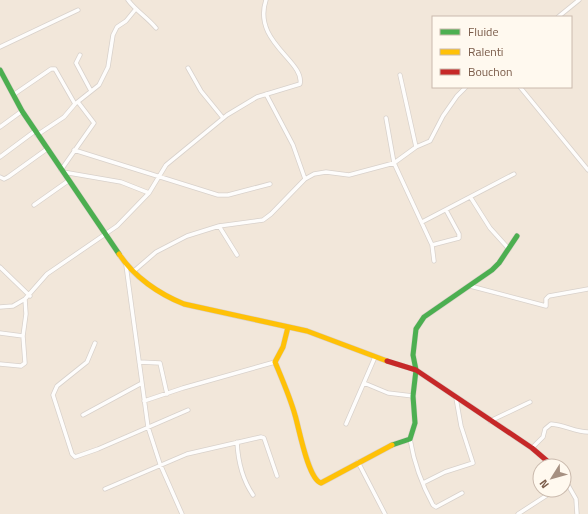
<svg xmlns="http://www.w3.org/2000/svg" width="588" height="514" font-family="'Titillium Web',sans-serif">
	<rect width="100%" height="100%" fill="#f9f4ed"/>
	<path fill="#f2e7da" fill-rule="evenodd" d="M0 0H588V514H0ZM433 17H571V87H433ZM540 466H564V490H540Z"/>
	<g fill="none" stroke-linecap="round" stroke-linejoin="round">
		<g stroke="#d8d1cb" stroke-width="5">
			<path id="street" d="M128 0C136 11 147 17 156 28
				M558 17 579 0
				M0 47 78 10
				M80 55 76 63 91 91
				M188 68 201 91 223 118
				M400 75 416 147
				M520 87 588 170
				M266 94 293 145 305 179
				M13 95 51 69H55L75 104
				M386 118 394 163 432 245 434 261
				M0 127 22 111
				M37 135 64 117 75 104 99 85 108 67 113 35 117 27 126 21 135 10
				M74 150 218 195H228L270 184
				M0 157 35 131
				M61 170 94 123 78 102
				M63 172 121 182 149 193
				M0 177 4 179 8 177 47 149
				M471 198 490 228 509 249
				M34 205 68 181
				M422 222 514 174
				M219 226 237 255
				M432 245 459 238V234L446 210
				M126 265 148 427 160 464 182 514
				M0 267 30 296
				M134 271 156 252 187 236 219 226 263 220 271 214 305 179 314 174 326 172 349 175 394 163 416 147 430 141 443 116 457 96 466 87
				M470 286 546 306V299L549 296 588 289
				M0 307 13 306 25 299 47 274 117 226 149 193 166 165 227 115 257 97 300 84C305 61 252 42 266 0
				M0 333 23 336
				M95 343 87 362 57 386 53 395 72 454 75 457 98 449 188 410
				M139 362 160 363 167 394
				M0 364 21 366 25 363 23 336 26 314 25 299
				M364 383 388 393 413 396
				M144 401 183 388 275 362
				M83 415 142 383
				M490 421 530 402
				M346 424 375 357
				M410 439C414 463 422 485 433 505L436 507 462 493
				M237 442C238 461 242 479 253 495
				M532 448 543 437 545 429 551 424C565 425 575 432 588 432
				M358 462 385 514
				M564 478 576 499 577 514
				M423 483 445 472 473 463 461 426 456 398
				M105 489 187 454 261 437 264 438 277 476
				M518 514 555 490"/>
		</g>
		<g stroke="#d9d0c9" stroke-width="6">
			<path id="fast" d="M0 70 22 111 119 254
				M392 445 410 439 415 423 413 396 416 370 413 355 416 329 424 317 492 270 499 263 517 236"/>
		</g>
		<g stroke="#d9d0c9" stroke-width="6">
			<path id="slow" d="M119 254C134 277 159 294 184 304L307 331 387 361
				M288 327 283 347 275 362C282 379 290 397 295 415 299 428 308 479 321 483L392 445"/>
		</g>
		<g stroke="#d9d0c9" stroke-width="6">
			<path id="jam" d="M387 361 416 370 532 448 553 466"/>
		</g>
		<use href="#street" stroke="#fefdfc" stroke-width="3.5"/>
		<use href="#fast" stroke="#4caf50" stroke-width="5"/>
		<use href="#slow" stroke="#ffc107" stroke-width="5"/>
		<use href="#jam" stroke="#c62828" stroke-width="5"/>
	</g>
	<rect x="432" y="16" width="140" height="72" fill="#fff9ef" stroke="#cabaad"/>
	<rect x="440" y="29" width="20" height="6" fill="#4caf50" stroke="#cabaad"/>
	<text x="468" y="36" font-size="12" fill="#7a5b49">Fluide</text>
	<rect x="440" y="49" width="20" height="6" fill="#ffc107" stroke="#cabaad"/>
	<text x="468" y="56" font-size="12" fill="#7a5b49">Ralenti</text>
	<rect x="440" y="69" width="20" height="6" fill="#c62828" stroke="#cabaad"/>
	<text x="468" y="76" font-size="12" fill="#7a5b49">Bouchon</text>
	<g transform="translate(552 478) rotate(233)"><circle r="19" fill="#fff9ef" stroke="#cabaad"/>
	<path d="M0-3L7 15L0 10L-7 15Z" fill="#a69182"/>
	<text y="-6" font-size="11" font-weight="bold" text-anchor="middle" fill="#7a5b49">N</text>
	</g>
</svg>
